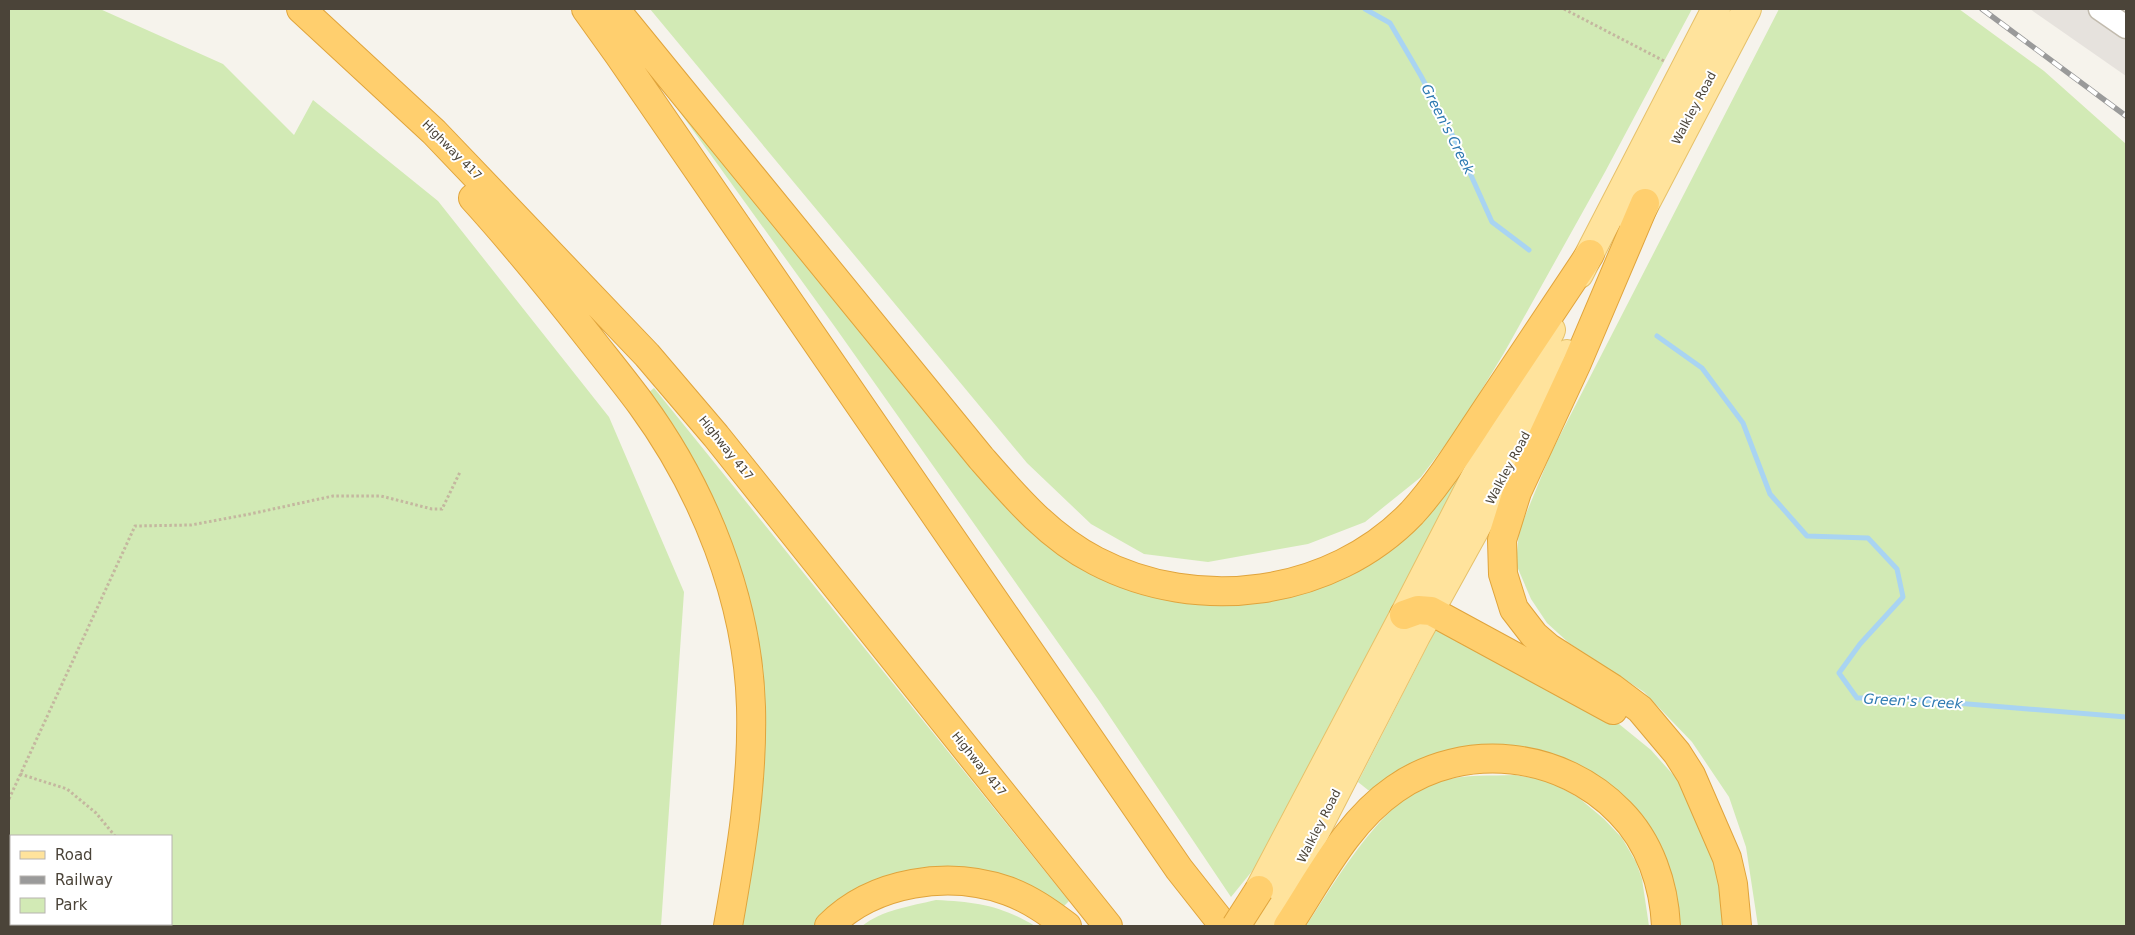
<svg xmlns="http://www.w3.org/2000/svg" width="2135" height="935" font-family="'DejaVu Sans',sans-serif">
	<rect width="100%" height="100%" fill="#f6f3ec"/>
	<path fill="#e6e2dd" d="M2030 9H2126V76Z"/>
	<path fill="#d2eab5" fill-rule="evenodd" d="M9 9H100L223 64 294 135 313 100 438 201 609 417 684 592 661 926H9ZM11 836H171V924H11Z
		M650 9H1692L1605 172 1504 353 1459 427 1421 477 1365 522 1308 544 1208 562 1144 554 1091 524 1027 463Z
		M1779 9H1959L2044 71 2126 144V926H1758L1746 847 1729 797 1692 742 1644 692 1569 643 1547 623 1531 599 1516 564 1519 531 1551 453Z
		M669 97 949 429 1120 584 1299 591 1456 469 1466 474 1262 859 1231 897 1100 702 835 327Z
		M654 388 1069 901 1059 911 971 871 818 926H736L759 678 643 397Z
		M1437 627 1603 711 1651 750 1676 778 1691 802 1713 856 1724 913V926H1673L1655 851 1545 759 1374 791 1368 790 1358 782Z
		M1515 775 1549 781 1579 798 1604 819 1622 838 1636 862 1642 879 1649 926H1306C1334 883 1362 836 1401 801 1408 795 1432 783 1442 781 1465 774 1491 776 1515 775Z
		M936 900C976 902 1000 905 1035 926H862C882 910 911 906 936 900Z"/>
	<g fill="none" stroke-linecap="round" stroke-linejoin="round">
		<path stroke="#a9d4f2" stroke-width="5" d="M1365 9 1390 23 1421 76 1456 142 1492 222 1529 250
			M1657 336 1702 368 1743 423 1770 494 1807 536 1868 538 1897 569 1903 597 1860 644 1839 673 1857 698H1896L2126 717"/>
		<g stroke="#c2bbae" stroke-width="25">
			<path id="minor" d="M2100 9 2126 27"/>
		</g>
		<g stroke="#e6c16a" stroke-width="30">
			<path id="major" d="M1634 225 1747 9
				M1579 274 1716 9
				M1259 890 1404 615 1551 330
				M1267 926 1416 636 1520 448 1567 354"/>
		</g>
		<g stroke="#e0a43c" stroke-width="30">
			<path id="highway" d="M301 9 434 132 647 355 716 436 1108 926
				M586 9 619 55 1179 869 1224 926
				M615 9 981 458C1015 497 1049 537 1096 561 1198 614 1331 597 1412 513 1441 481 1464 443 1488 407 1522 356 1556 305 1590 254
				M473 198C513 242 551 289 588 336 606 359 624 381 641 404 704 490 748 600 751 707 753 782 741 853 728 926
				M1645 203 1577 363 1517 492 1502 540 1503 574 1514 609 1534 635 1549 648 1612 688 1640 709 1677 753 1691 775 1727 858 1733 884 1737 926
				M1404 615 1418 610 1431 611 1613 710
				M829 926C874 881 949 870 1008 891 1030 899 1048 912 1067 926
				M1288 926C1319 879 1347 822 1395 789 1465 740 1562 752 1620 812 1650 842 1664 885 1666 926"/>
		</g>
		<path stroke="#c4b79f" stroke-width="3" stroke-dasharray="2.5 2.5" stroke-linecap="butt" d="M1564 9 1666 62
			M20 774 67 789 96 813 115 836
			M9 799 135 526 191 525 250 514 333 496H381L432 509H442L460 472
			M115 926 116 924"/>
		<use href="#minor" stroke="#fff" stroke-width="22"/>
		<use href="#major" stroke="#ffe39c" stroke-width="28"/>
		<use href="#highway" stroke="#ffcf6e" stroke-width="28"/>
		<g stroke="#9a9a9a" stroke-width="5.5">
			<path id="rail" d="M1982 9 2126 116"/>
		</g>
		<use href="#rail" stroke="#fff" stroke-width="4" stroke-dasharray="11" stroke-linecap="butt"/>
		<g stroke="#e0a43c" stroke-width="30" stroke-linecap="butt">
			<path id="highway-bridge" d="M1236 926 1259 890"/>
		</g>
		<use href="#highway-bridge" stroke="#ffcf6e" stroke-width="28"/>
	</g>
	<g text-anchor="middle" stroke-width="4" stroke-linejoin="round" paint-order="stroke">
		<g font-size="12" fill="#4b4439" stroke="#fff">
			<text transform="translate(1694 108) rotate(-62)" y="4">Walkley Road</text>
			<text transform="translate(452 150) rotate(45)" y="4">Highway 417</text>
			<text transform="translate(726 448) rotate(51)" y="4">Highway 417</text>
			<text transform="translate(1508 468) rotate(-62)" y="4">Walkley Road</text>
			<text transform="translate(979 764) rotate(51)" y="4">Highway 417</text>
			<text transform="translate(1319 826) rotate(-63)" y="4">Walkley Road</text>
		</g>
		<g font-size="14" font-style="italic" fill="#2e7ab2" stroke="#fff">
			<text transform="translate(1448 129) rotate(63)" y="5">Green's Creek</text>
			<text transform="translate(1913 701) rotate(3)" y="5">Green's Creek</text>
		</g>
	</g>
	<rect width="2135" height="935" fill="none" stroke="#4b4439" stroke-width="20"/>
	<rect x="10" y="835" width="162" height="90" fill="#ffffff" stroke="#b7b4b0"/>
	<rect x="20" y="851" width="25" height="8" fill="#ffe39c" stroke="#b7b4b0"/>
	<text x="55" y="860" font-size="15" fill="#4b4439">Road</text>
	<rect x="20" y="876" width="25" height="8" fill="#9a9a9a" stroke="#b7b4b0"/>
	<text x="55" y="885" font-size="15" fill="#4b4439">Railway</text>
	<rect x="20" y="898" width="25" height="15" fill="#d2eab5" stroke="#b7b4b0"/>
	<text x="55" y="910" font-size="15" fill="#4b4439">Park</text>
</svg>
